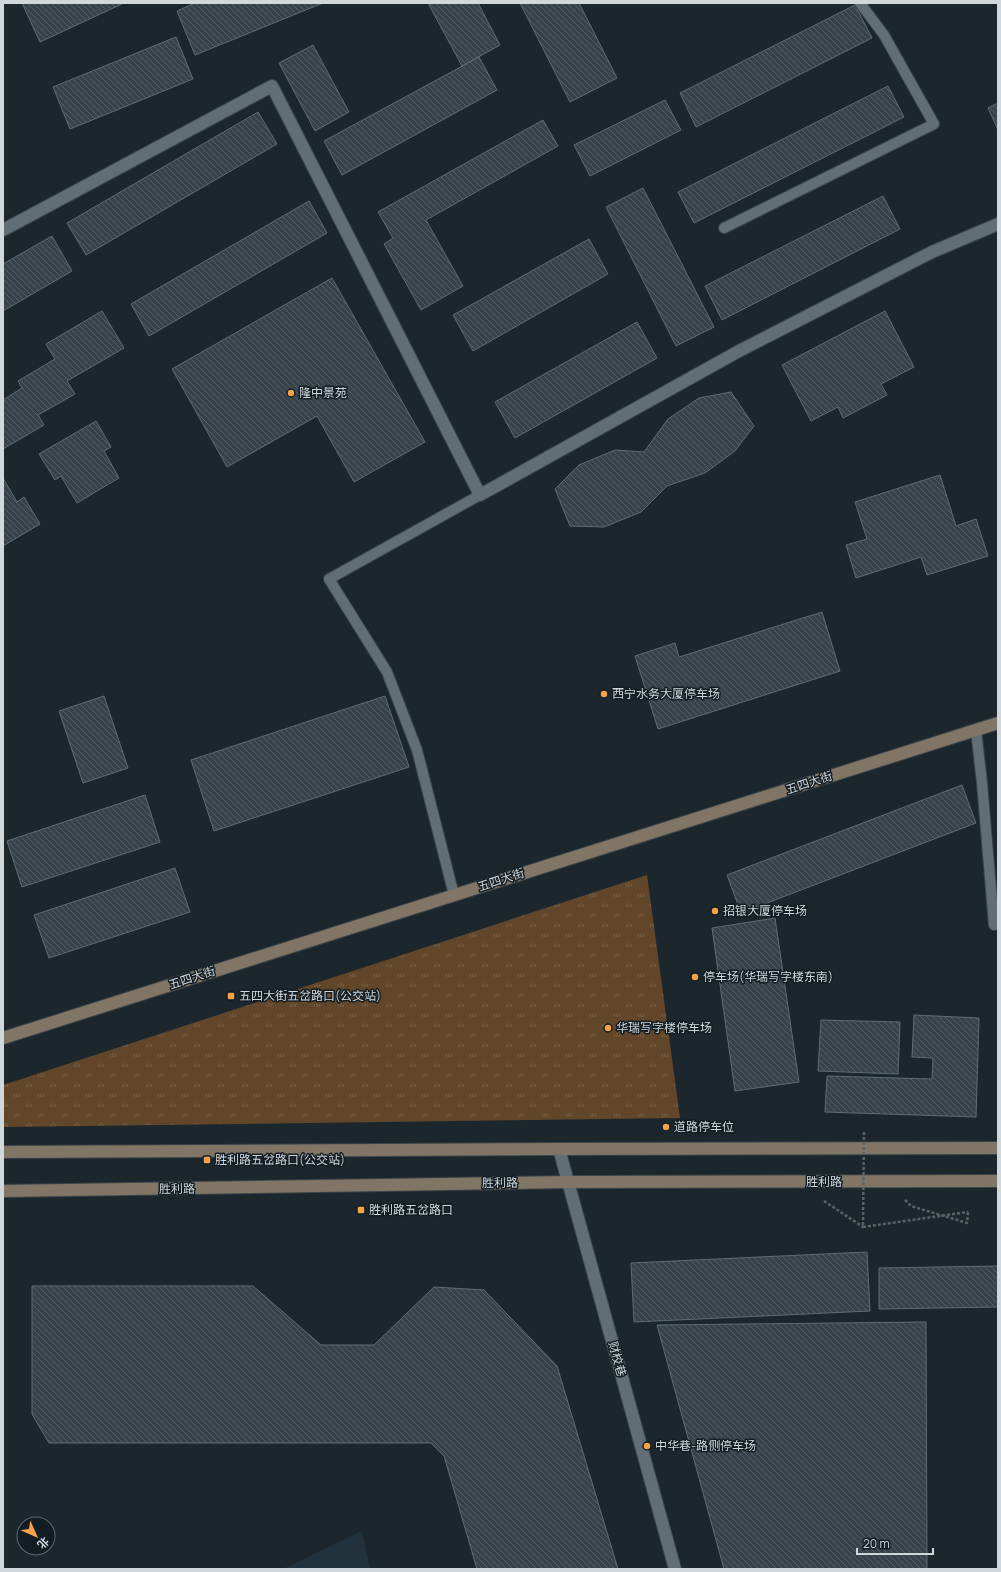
<svg xmlns="http://www.w3.org/2000/svg" width="1001" height="1572" font-family="Manrope,'Noto Sans SC',sans-serif">
	<defs>
		<pattern id="grass-tufts" width="24" height="20" patternUnits="userSpaceOnUse"><rect width="24" height="20" fill="#624629"/><path d="M3 7l-1-3M5 7V3M7 7l1-3M15 17l-1-3M17 17v-4M19 17l1-3" fill="none" stroke="#776047"/></pattern>
		<pattern id="building-back-hatch" width="6" height="6" patternUnits="userSpaceOnUse"><rect width="6" height="6" fill="#37424a"/><path d="M-1 5l2 2M0 0l6 6M5-1l2 2" fill="none" stroke="#535d64"/></pattern>
	</defs>
	<rect width="100%" height="100%" fill="#1c272d"/>
	<path fill="#22323c" d="M362 1531 370 1569H283Z"/>
	<path fill="url(#grass-tufts)" d="M647 875 680 1118 3 1127V1085Z"/>
	<path fill="url(#building-back-hatch)" stroke="#606c74" d="M22 3H124L40 42Z
		M195 3H323L195 55 177 11Z
		M428 3H478L500 45 462 66Z
		M520 3H579L617 78 570 102Z
		M855 5 872 38 696 127 680 93Z
		M176 37 193 79 70 129 53 87Z
		M313 45 349 112 315 131 279 63Z
		M479 57 497 90 342 175 324 141Z
		M888 86 904 117 694 223 678 192Z
		M665 100 681 130 590 176 574 145Z
		M998 103V130L988 108Z
		M258 112 277 144 86 255 67 223Z
		M543 120 558 146 426 220 463 286 421 310 384 244 393 238 378 212Z
		M643 188 714 327 676 346 606 207Z
		M883 196 900 229 722 320 705 286Z
		M309 201 327 233 149 336 131 304Z
		M52 236 72 271 3 311V264Z
		M589 239 608 274 473 351 453 315Z
		M332 278 425 442 354 482 317 416 227 467 172 369Z
		M102 311 124 348 67 381 75 394 38 415 44 425 3 449V400L22 388 18 381 55 359 46 344Z
		M885 311 914 367 881 384 887 395 843 418 838 407 811 421 782 365Z
		M637 322 657 358 515 438 495 402Z
		M731 392 754 426 735 451 705 473 667 486 641 512 604 527 570 526 555 489 579 465 615 450 644 452 668 419 699 398Z
		M96 421 111 447 104 451 119 478 77 503 61 476 55 480 39 454Z
		M940 475 956 526 976 519 988 556 927 575 921 557 856 578 846 545 867 539 855 502Z
		M3 478 17 502 24 497 40 524 3 546Z
		M822 612 840 671 658 729 635 656 675 643 679 657Z
		M104 696 128 768 83 783 59 711Z
		M385 696 409 767 214 831 191 760Z
		M962 785 976 823 741 913 727 875Z
		M145 795 160 842 22 887 7 841Z
		M175 868 190 912 49 958 34 915Z
		M775 918 799 1082 735 1091 712 928Z
		M914 1015 979 1018 976 1117 825 1112 827 1076 932 1079 933 1058 912 1057Z
		M821 1020 900 1022 898 1074 818 1071Z
		M867 1252 870 1311 634 1322 631 1263Z
		M998 1266V1307L879 1309V1268Z
		M32 1286H253L321 1345H374L434 1287 484 1290 557 1366 618 1569H477L444 1456 431 1443H49L32 1414Z
		M926 1322 927 1569H724L657 1325Z"/>
	<g fill="none" stroke-linecap="round" stroke-linejoin="round">
		<g stroke="#3b4449" stroke-width="12">
			<path id="lane" d="M724 228 934 124 884 35 860 3
				M976 730 982 783 994 925
				M454 895 417 750 387 672 329 579 480 495"/>
		</g>
		<g stroke="#3b4449" stroke-width="14">
			<path id="street" d="M3 230 272 86 480 495 739 351 932 252 998 224
				M559 1149 675 1569"/>
		</g>
		<g stroke="#3b4449" stroke-width="14">
			<path id="secondary" d="M3 1038 998 723
				M3 1152 559 1149 998 1148
				M3 1191 568 1182 998 1181"/>
		</g>
		<path stroke="#596368" stroke-width="2.5" stroke-dasharray="3 2" stroke-linecap="butt" d="M905 1200 911 1206 967 1223 968 1212
			M824 1201 863 1227"/>
		<use href="#lane" stroke="#626e76" stroke-width="10"/>
		<use href="#street" stroke="#626e76" stroke-width="12"/>
		<use href="#secondary" stroke="#817666" stroke-width="12"/>
		<path stroke="#596368" stroke-width="2.5" stroke-dasharray="3 2" stroke-linecap="butt" d="M864 1132 863 1227 968 1212"/>
	</g>
	<g fill="#f5a346" stroke="#131d24" stroke-width="1.5">
		<circle cx="291" cy="393" r="4"/>
		<circle cx="604" cy="694" r="4"/>
		<circle cx="715" cy="911" r="4"/>
		<circle cx="695" cy="977" r="4"/>
		<rect x="227" y="992" width="8" height="8" rx="2"/>
		<circle cx="608" cy="1028" r="4"/>
		<circle cx="666" cy="1127" r="4"/>
		<rect x="203" y="1156" width="8" height="8" rx="2"/>
		<rect x="357" y="1206" width="8" height="8" rx="2"/>
		<circle cx="647" cy="1446" r="4"/>
	</g>
	<g text-anchor="middle" stroke-width="3" stroke-linejoin="round" paint-order="stroke">
		<g font-size="12" fill="#d1d8dc" stroke="#131d24" text-anchor="start">
			<text x="299" y="397">隆中景苑</text>
			<text x="612" y="698">西宁水务大厦停车场</text>
			<text x="723" y="915">招银大厦停车场</text>
			<text x="703" y="981">停车场(华瑞写字楼东南)</text>
			<text x="239" y="1000">五四大街五岔路口(公交站)</text>
			<text x="616" y="1032">华瑞写字楼停车场</text>
			<text x="674" y="1131">道路停车位</text>
			<text x="215" y="1164">胜利路五岔路口(公交站)</text>
			<text x="369" y="1214">胜利路五岔路口</text>
			<text x="655" y="1450">中华巷-路侧停车场</text>
		</g>
		<g font-size="12" fill="#d1d8dc" stroke="#131d24">
			<text transform="translate(809 783) rotate(-18)" y="4">五四大街</text>
			<text transform="translate(501 880) rotate(-18)" y="4">五四大街</text>
			<text transform="translate(192 978) rotate(-18)" y="4">五四大街</text>
			<text x="824" y="1186">胜利路</text>
			<text transform="translate(500 1183) rotate(-1)" y="4">胜利路</text>
			<text transform="translate(177 1189) rotate(-1)" y="4">胜利路</text>
			<text transform="translate(617 1359) rotate(75)" y="4">财校巷</text>
		</g>
	</g>
	<rect width="1001" height="1572" fill="none" stroke="#d1d8dc" stroke-width="8"/>
	<g transform="translate(36 1536) rotate(135)"><circle r="19" fill="#131d24" stroke="#5f686e"/>
	<path d="M0-3L7 15L0 10L-7 15Z" fill="#f5a346"/>
	<text y="-6" font-size="11" font-weight="bold" text-anchor="middle" fill="#d1d8dc">北</text>
	</g>
	<path d="M857 1548v6h76v-6" fill="none" stroke="#d1d8dc" stroke-width="2"/>
	<text x="863" y="1548" font-size="12" fill="#d1d8dc" stroke="#131d24" stroke-width="3" paint-order="stroke">20 m</text>
</svg>
